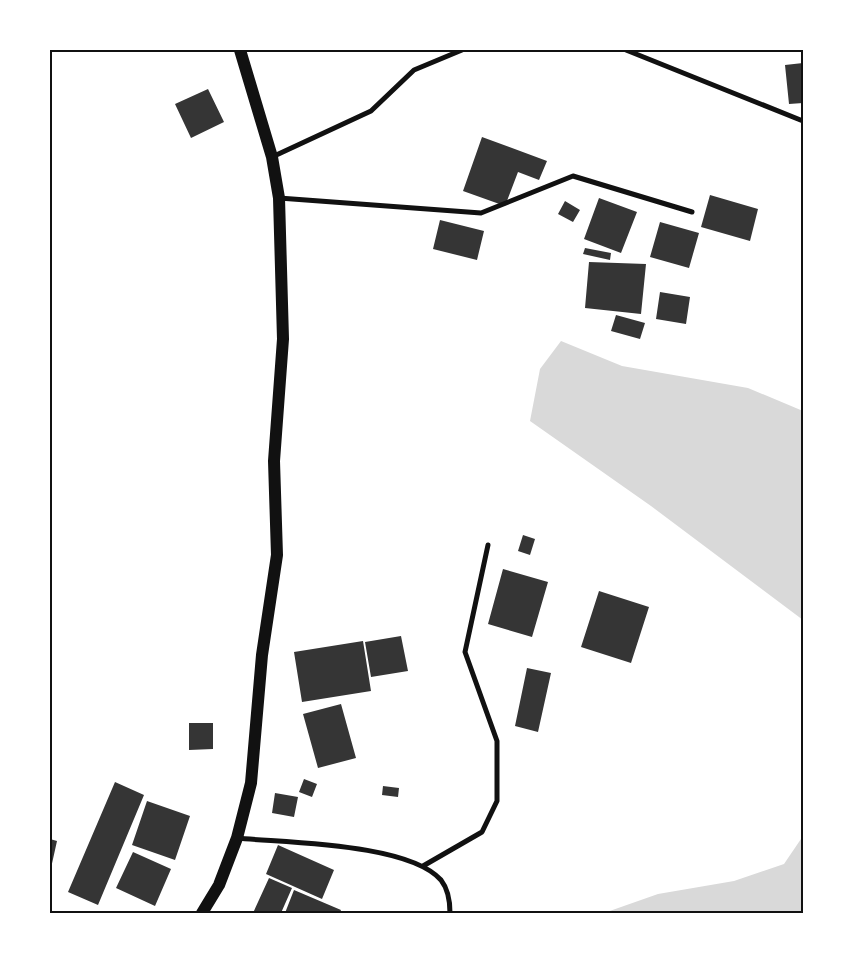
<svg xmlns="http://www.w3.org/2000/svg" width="853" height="963" font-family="'Varela Round',sans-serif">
	<rect width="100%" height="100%" fill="#fff"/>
	<path fill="#d9d9d9" d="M561 341 622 366 748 388 803 411V620L651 506 530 421 540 369Z
		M803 836V913H604L658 894 734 881 784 864Z"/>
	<path fill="#353535" d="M803 63V103L789 104 785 65Z
		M208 89 224 122 191 138 175 104Z
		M482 137 547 161 539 180 518 172 505 206 463 191Z
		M710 195 758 209 750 241 701 227Z
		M599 198 637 212 621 253 584 239Z
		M565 201 580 210 573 222 558 214Z
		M440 220 484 231 477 260 433 249Z
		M660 222 699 233 689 268 650 257Z
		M585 248 611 253 610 260 583 254Z
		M589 262 646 264 641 314 585 308Z
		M660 292 690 297 686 324 656 319Z
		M616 315 645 323 640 339 611 331Z
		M523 535 535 539 530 555 518 551Z
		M503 569 548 582 532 637 488 624Z
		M599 591 649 607 631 663 581 647Z
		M401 636 408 671 371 677 365 642Z
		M363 641 371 691 302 702 294 652Z
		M527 668 551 673 538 732 515 726Z
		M341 704 356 758 318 768 303 714Z
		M189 723H213V749L189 750Z
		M304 779 317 784 312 797 299 792Z
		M115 782 144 795 98 905 68 892Z
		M383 786 399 788 398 797 382 795Z
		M275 793 298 797 294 817 272 813Z
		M147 801 190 816 175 860 132 845Z
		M50 839 57 841 51 868H50Z
		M278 845 334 870 322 899 266 874Z
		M133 852 171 869 155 906 116 888Z
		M269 878 292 888 281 913H253Z
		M294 890 341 910 340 913H285Z"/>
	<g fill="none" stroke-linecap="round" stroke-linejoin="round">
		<path stroke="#111" stroke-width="5" d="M626 50 803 121
			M272 157 371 111 414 70 462 50
			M279 198 481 213 573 176 692 212
			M237 838C286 843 408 843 441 880 448 889 450 902 450 913
			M423 866 482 832 497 801V741L465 652 488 545"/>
		<path stroke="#111" stroke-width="12" d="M202 913 219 885 237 838 251 783 262 655 277 555 274 461 283 339 279 198 272 157 240 50"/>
	</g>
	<rect width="853" height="963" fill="none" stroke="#ffffff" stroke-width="102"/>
	<rect x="51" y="51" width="751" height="861" fill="none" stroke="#111" stroke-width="2"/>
</svg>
